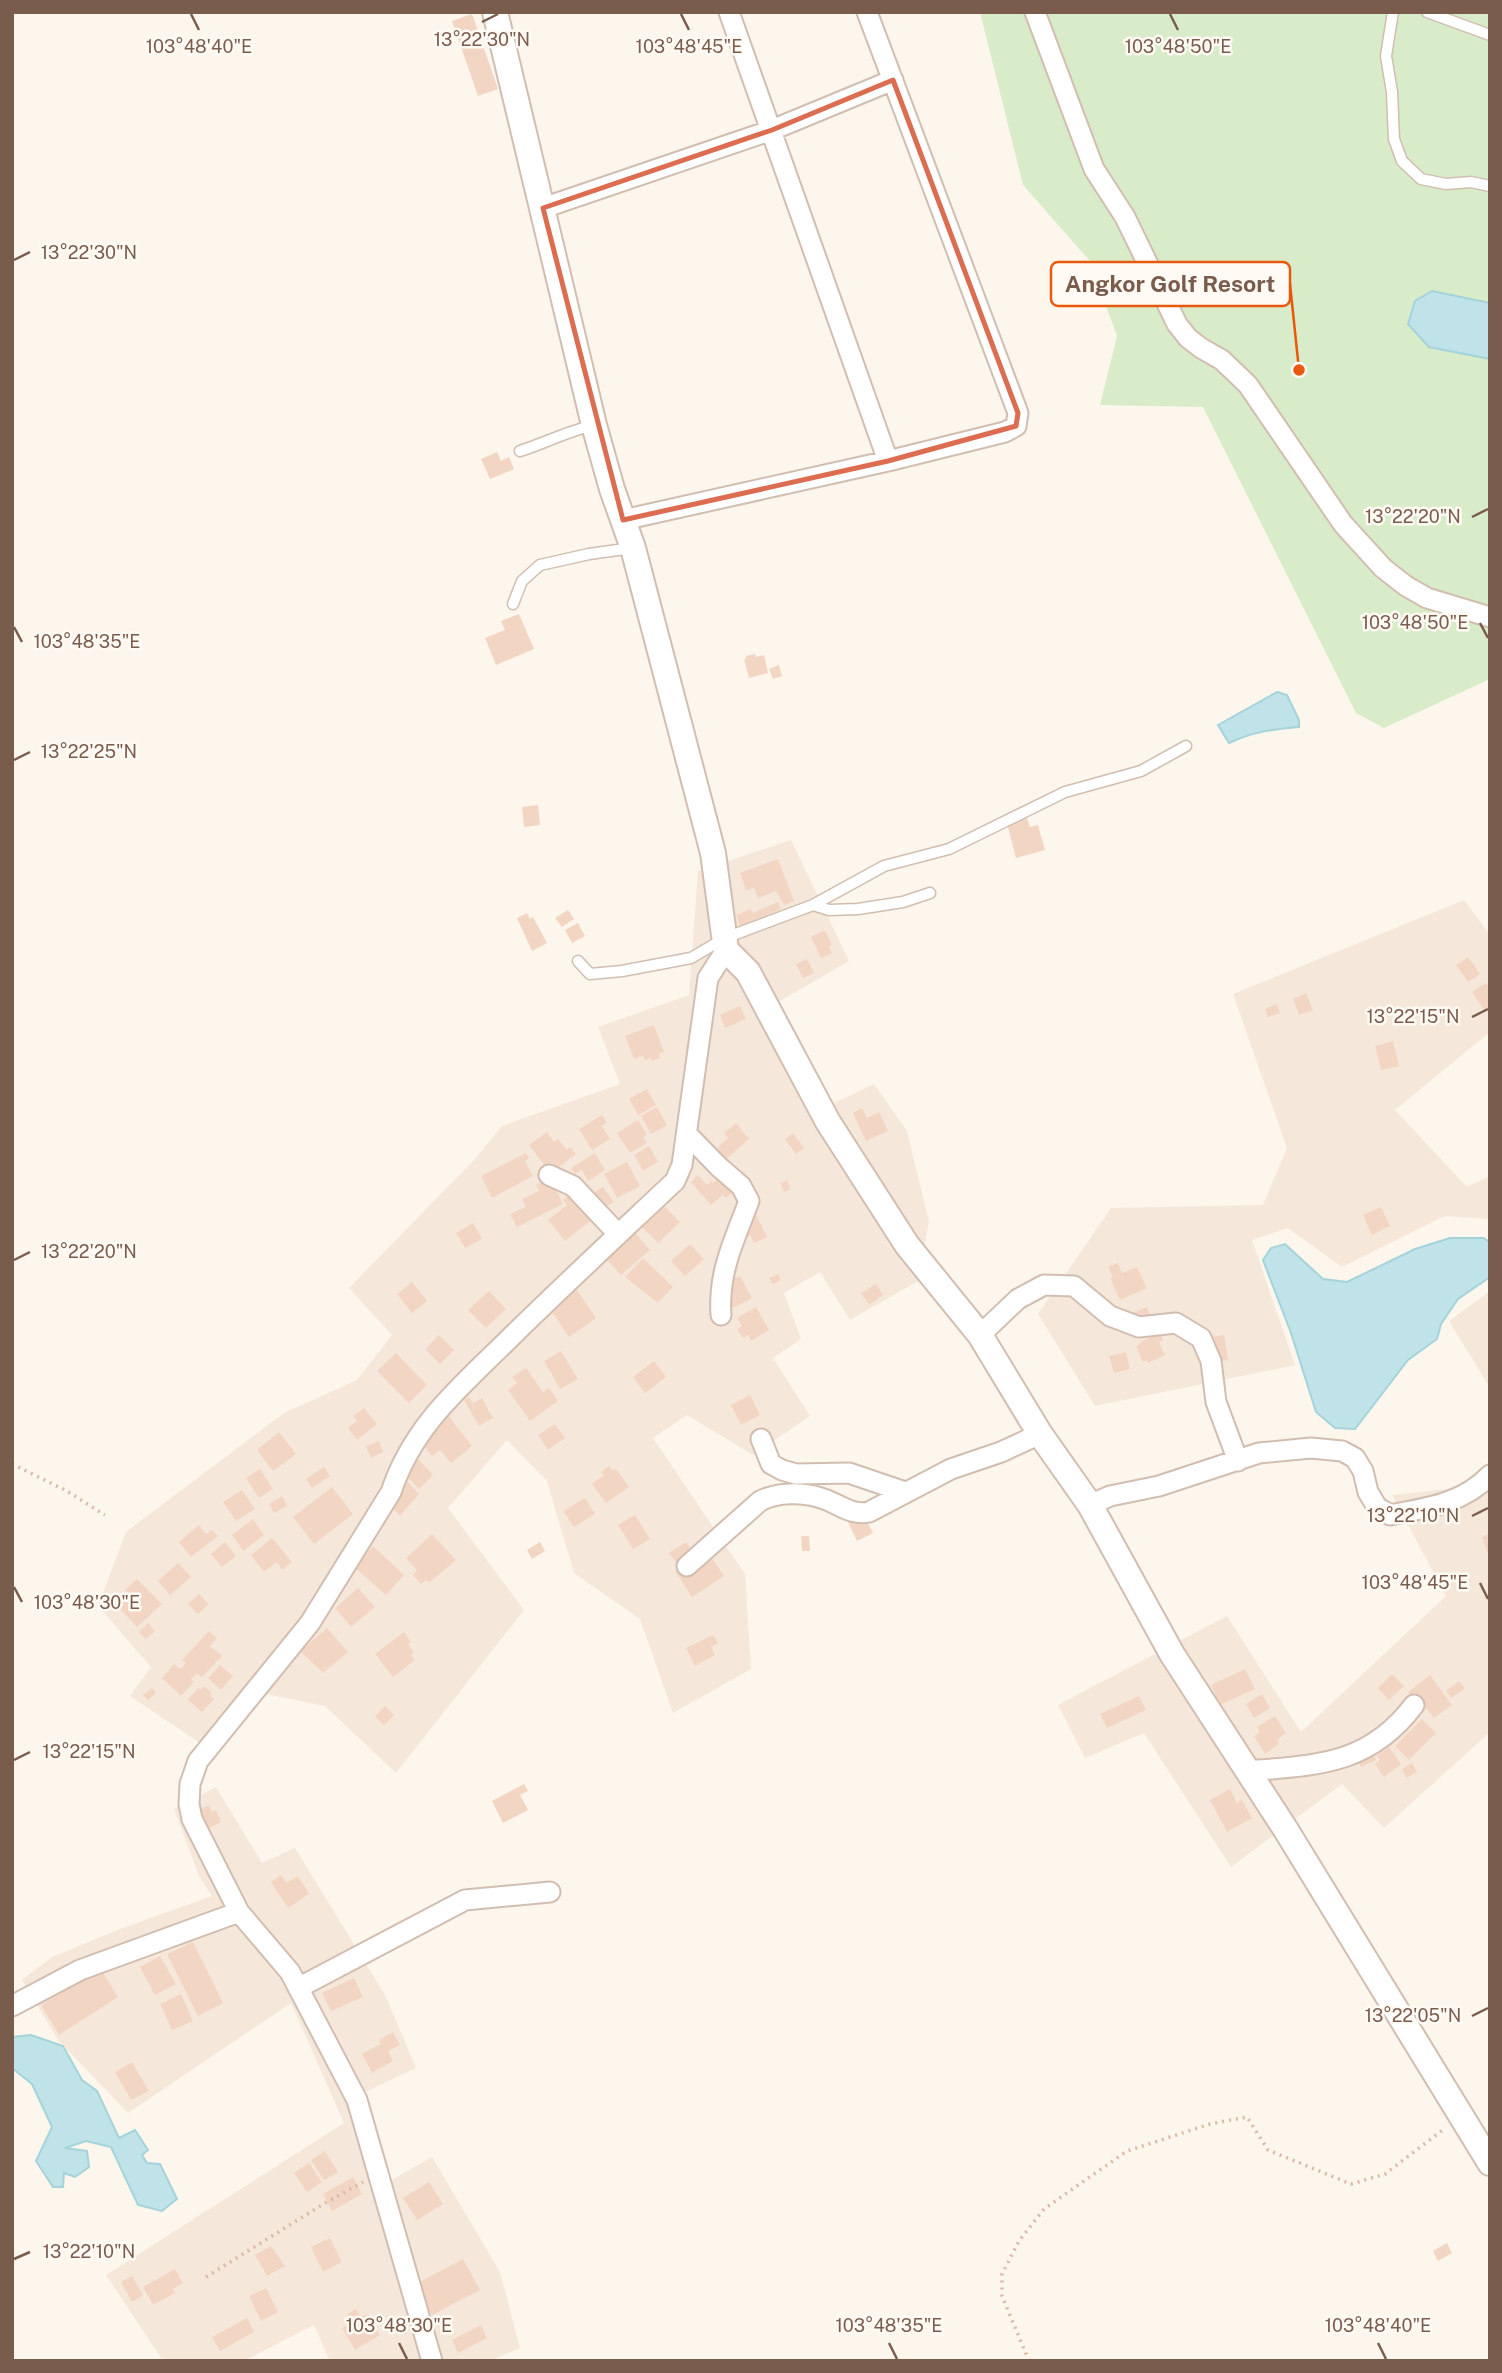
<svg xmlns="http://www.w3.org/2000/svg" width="1502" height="2373" font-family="'Public Sans',sans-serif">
	<rect width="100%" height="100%" fill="#fdf6ec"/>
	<path fill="#f5e8da" d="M791 840 849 961 773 1005 828 1106 874 1084 907 1131 929 1221 918 1281 850 1320 820 1272 784 1293 801 1339 773 1358 810 1416 753 1455 687 1415 653 1438 745 1574 751 1669 673 1713 640 1619 574 1573 547 1481 507 1440 448 1508 524 1610 396 1773 325 1706 256 1692 206 1747 130 1696 151 1667 98 1606 126 1532 284 1413 357 1380 392 1335 349 1288 473 1161 502 1126 620 1084 598 1027 689 995 698 871Z
		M1464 900 1490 935V1032L1395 1110 1467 1187 1490 1176V1219L1445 1216 1342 1267 1288 1228 1252 1240 1295 1365 1095 1406 1038 1314 1111 1208 1263 1205 1287 1148 1233 994Z
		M1490 1291V1388L1449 1321Z
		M1490 1484V1732L1384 1828 1342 1784 1231 1867 1144 1733 1085 1758 1058 1705 1227 1616 1301 1732 1446 1596 1392 1495Z
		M216 1787 262 1863 295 1848 385 1995 416 2068 361 2094 390 2181 432 2157 500 2272 520 2348 490 2361H330L314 2325 244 2361H163L106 2275 344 2123 291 2003 128 2113 58 2040 22 1980 52 1957 120 1929 212 1896 199 1876 174 1809Z"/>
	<path fill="#d8ecc9" d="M980 12H1490V679L1384 728 1356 713 1203 407 1100 405 1117 336 1089 260 1023 185Z"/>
	<path fill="#bfe3e8" stroke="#a5d3da" stroke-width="2" d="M1432 291 1490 303V359L1429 347 1408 324 1415 301Z
		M1277 692 1287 695 1299 720V727C1274 729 1252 732 1229 743L1218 725Z
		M1450 1238H1484L1490 1243V1277L1458 1299 1441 1324 1437 1339 1408 1360 1355 1429 1335 1428 1316 1412 1291 1333 1263 1260 1271 1248 1285 1244 1323 1279 1347 1282 1415 1249Z
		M31 2035 63 2046 82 2080 97 2091 119 2138 135 2130 148 2150 142 2155 147 2163 160 2164 177 2199 162 2211 138 2205 111 2147 86 2141 65 2148 87 2151 89 2167 75 2177 64 2173 63 2187H53L36 2161 52 2127 32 2084 12 2068V2037Z"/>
	<path fill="#f3d5c3" d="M472 14 498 89 478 96 452 21Z
		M497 452 501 461 509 457 514 469 490 479 481 459Z
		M519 614 534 649 496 665 485 638 505 630 501 621Z
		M755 654 756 657 764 655 768 673 749 678 744 659H746V656Z
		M779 665 782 676 773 679 769 669Z
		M538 805 540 825 524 827 522 807Z
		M1027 818 1030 827 1038 825 1045 850 1016 858 1007 824Z
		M778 859 794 901 784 905 776 891 758 898 754 888 746 890 740 873Z
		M778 902 781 909 740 926 736 915 751 909 752 913Z
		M568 910 574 919 562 927 555 918Z
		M527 913 530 919 533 917 547 943 532 951 517 918Z
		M578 923 585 936 572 943 565 930Z
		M825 930 832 945 829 946 832 953 821 958 811 937Z
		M1468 957 1480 974 1468 982 1456 965Z
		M807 959 814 973 803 978 796 964Z
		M1486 983 1490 988V1007L1484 1010 1472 992Z
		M1306 993 1313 1010 1299 1015 1293 999Z
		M1277 1004 1280 1013 1268 1017 1265 1009Z
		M740 1006 746 1019 725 1028 720 1015Z
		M654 1025 664 1052 659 1054 660 1058 652 1061 651 1058 645 1060 643 1056 634 1059 625 1036Z
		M1393 1041 1399 1066 1381 1070 1375 1046Z
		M647 1089 656 1105 638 1115 629 1099Z
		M657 1107 667 1125 651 1134 641 1116Z
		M862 1108 867 1118 879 1112 888 1131 866 1141 853 1113Z
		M602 1115 607 1123 602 1126 610 1139 592 1150 579 1129Z
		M638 1120 647 1135 643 1137 647 1143 630 1153 617 1133Z
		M736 1123 749 1139 726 1159 717 1148 728 1138 724 1133Z
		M547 1132 554 1142 558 1139 567 1150 570 1147 576 1154 556 1169 552 1162 546 1167 529 1145Z
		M793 1133 804 1148 796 1154 785 1139Z
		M649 1146 658 1162 643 1171 634 1155Z
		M526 1153 529 1158 525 1161 533 1176 492 1198 481 1176Z
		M595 1153 605 1170 588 1181 582 1170 575 1174 571 1168Z
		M627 1162 640 1186 617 1198 604 1174Z
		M698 1175 707 1185 711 1181 713 1183 720 1177 733 1191 726 1198 723 1195 711 1205 691 1182Z
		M550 1178 563 1204 517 1227 510 1214 526 1207 522 1199 539 1191 536 1185Z
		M787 1180 791 1189 784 1192 780 1183Z
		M603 1187 614 1202 602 1209 593 1193Z
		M574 1191 595 1217 565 1241 548 1220 567 1205 563 1200Z
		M660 1202 680 1222 658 1243 638 1223Z
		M1381 1207 1390 1226 1372 1235 1363 1215Z
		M754 1210 767 1237 754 1243 750 1235 744 1238Z
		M473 1223 482 1239 465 1248 456 1233Z
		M630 1227 650 1250 621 1275 601 1253Z
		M690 1244 704 1259 685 1276 671 1261Z
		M643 1258 673 1287 658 1303 625 1277Z
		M1118 1263 1122 1273 1137 1267 1147 1288 1120 1300 1110 1278 1113 1277 1108 1267Z
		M731 1270 735 1278 740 1276 752 1298 731 1309 728 1303Z
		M778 1274 781 1280 773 1284 769 1278Z
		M412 1282 427 1301 412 1313 397 1294Z
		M876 1284 883 1295 869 1305 861 1293Z
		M577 1290 596 1318 569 1337 550 1309Z
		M489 1291 506 1309 486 1328 468 1310Z
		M756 1307 769 1330 751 1341 748 1335 743 1338 737 1329 742 1326 737 1318Z
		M1147 1307 1153 1321 1138 1327 1132 1313Z
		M1160 1333 1163 1340 1159 1342 1165 1355 1148 1363 1147 1360 1143 1362 1136 1346 1140 1344V1342Z
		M439 1335 454 1350 440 1364 425 1349Z
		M1224 1335 1228 1360 1209 1363 1205 1338Z
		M561 1351 578 1379 560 1389 544 1361Z
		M1126 1352 1130 1369 1114 1373 1109 1356Z
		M396 1353 427 1385 409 1403 377 1371Z
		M654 1361 666 1377 645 1393 633 1377Z
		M526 1368 543 1392 549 1388 558 1401 530 1421 508 1390 517 1383 512 1377Z
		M750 1395 760 1415 741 1425 731 1405Z
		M469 1397 473 1403 482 1398 493 1418 479 1426 464 1400Z
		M364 1408 377 1424 357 1440 348 1428 357 1421 353 1416Z
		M447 1414 472 1446 451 1463 440 1450 432 1456 420 1441Z
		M555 1424 565 1438 548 1450 538 1435Z
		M279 1432 296 1454 273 1471 257 1450Z
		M379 1441 383 1452 371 1458 366 1446Z
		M415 1456 433 1475 419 1489 400 1470Z
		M609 1466 613 1471 616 1469 629 1487 606 1503 592 1484 604 1475 601 1472Z
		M324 1467 330 1476 312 1488 306 1479Z
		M260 1469 273 1489 259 1498 246 1478Z
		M406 1480 419 1494 400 1516 390 1505 394 1491Z
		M332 1487 353 1514 314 1544 293 1517Z
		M242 1490 255 1509 236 1521 223 1502Z
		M282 1496 287 1506 274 1513 269 1504Z
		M585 1498 595 1514 574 1527 563 1511Z
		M862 1511 873 1533 857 1541 846 1518Z
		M635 1515 650 1539 633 1549 618 1525Z
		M253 1519 264 1535 243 1551 232 1535Z
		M199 1525 206 1534 212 1530 218 1536 191 1557 179 1542Z
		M432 1534 456 1560 429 1583 426 1580 421 1584 413 1575 417 1570 406 1558Z
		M1490 1534V1556H1489L1482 1537Z
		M801 1536H809L810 1551H802Z
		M272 1538 292 1562 282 1570 277 1562 264 1572 251 1555Z
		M225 1542 236 1556 222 1567 211 1554Z
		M540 1542 545 1551 532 1559 527 1550Z
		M686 1542 694 1554 678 1565 669 1553Z
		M373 1546 404 1575 386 1595 354 1567Z
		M707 1550 724 1576 692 1597 675 1571Z
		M178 1563 191 1577 170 1595 158 1581Z
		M137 1579 162 1604 137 1627 118 1607 130 1595 125 1590Z
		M358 1588 375 1607 351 1627 335 1608Z
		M199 1594 209 1604 198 1614 188 1604Z
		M148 1623 155 1631 146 1639 139 1632Z
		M327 1628 348 1652 323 1673 300 1651Z
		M209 1631 217 1638 210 1646 222 1656 202 1677 197 1673 191 1679 194 1682 181 1696 162 1678 174 1664 180 1669 186 1663 182 1660Z
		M404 1632 411 1642 408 1644 414 1652 411 1655 415 1660 393 1677 375 1654Z
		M713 1635 718 1643 711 1647 715 1655 695 1666 686 1648Z
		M220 1665 233 1676 221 1690 208 1678Z
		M1245 1669 1255 1689 1213 1708 1209 1699 1216 1696 1211 1685Z
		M1392 1674 1404 1686 1389 1700 1378 1688Z
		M1430 1675 1452 1705 1434 1718 1422 1703 1418 1706 1408 1692Z
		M1459 1681 1465 1688 1451 1698 1446 1691Z
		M204 1686 212 1693 210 1696 214 1699 202 1712 188 1700 198 1688 201 1690Z
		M152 1688 156 1693 148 1700 143 1695Z
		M1262 1694 1270 1708 1254 1718 1246 1704Z
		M1139 1696 1146 1710 1107 1728 1100 1714Z
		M385 1706 394 1715 384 1725 375 1717Z
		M1275 1716 1286 1733 1277 1740 1279 1744 1265 1754 1254 1736 1260 1732 1257 1727Z
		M1422 1719 1436 1733 1409 1760 1395 1746Z
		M1370 1746 1376 1760 1361 1767 1355 1753Z
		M1389 1747 1401 1764 1384 1777 1375 1764 1380 1760 1377 1756Z
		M1412 1763 1417 1772 1406 1778 1402 1769Z
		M524 1784 528 1791 520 1795 528 1810 503 1823 492 1801Z
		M1230 1789 1237 1803 1242 1800 1252 1818 1227 1832 1210 1800Z
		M209 1805 212 1812 216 1810 221 1822 206 1830 197 1811Z
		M281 1875 286 1883 298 1876 309 1894 288 1908 271 1882Z
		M193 1942 223 2003 198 2016 167 1954Z
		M160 1956 176 1984 155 1995 140 1967Z
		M100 1968 118 1997 59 2035 41 2005Z
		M354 1978 363 1997 331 2011 322 1993Z
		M181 1994 193 2021 172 2030 160 2004Z
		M393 2032 400 2045 388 2051 393 2061 372 2073 362 2054 381 2044 379 2040Z
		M132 2062 149 2091 131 2100 115 2072Z
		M325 2151 338 2172 324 2180 311 2160Z
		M309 2163 322 2182 307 2192 294 2173Z
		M353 2177 362 2194 332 2211 323 2194Z
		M429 2182 443 2204 417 2220 403 2198Z
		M330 2238 342 2262 323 2272 311 2247Z
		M1447 2243 1452 2253 1438 2261 1433 2251Z
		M271 2246 285 2266 267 2276 255 2255Z
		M463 2259 480 2290 432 2315 416 2284Z
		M175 2269 183 2283 173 2289 175 2293 153 2305 143 2287Z
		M132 2276 143 2295 132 2302 121 2282Z
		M266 2288 278 2312 261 2321 249 2296Z
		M356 2309 361 2317 367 2314 380 2335 355 2350 342 2328 352 2322 347 2314Z
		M247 2318 254 2332 220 2351 212 2337Z
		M481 2325 487 2338 458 2353 452 2340Z"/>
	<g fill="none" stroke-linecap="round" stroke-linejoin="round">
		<g stroke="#d1beb0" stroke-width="13">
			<path id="service" d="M1393 12 1386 56 1392 92 1394 139 1402 161 1421 179 1446 184 1471 182 1490 186
				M1427 12 1490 35
				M520 451C545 443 568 431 594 425
				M513 604 522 581 540 565 589 554 632 548
				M813 905 884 866 949 849 1065 792 1141 771 1186 746
				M578 961 590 974 622 971 691 958 725 938 813 905 829 910 858 909 903 902 930 893"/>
		</g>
		<g stroke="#d1beb0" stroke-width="23">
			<path id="minor" d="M729 12 888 461
				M1035 12 1094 169 1125 217 1177 324 1188 338 1201 348 1222 360 1248 385 1343 524 1383 568 1406 586 1427 598 1490 617
				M543 208 772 130 893 80
				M623 520 888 461 1005 432 1016 426 1018 413 867 12
				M687 1134 718 1166 741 1186 749 1201C734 1241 718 1272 721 1315
				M549 1175 573 1186 618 1234
				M980 1335 1018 1299 1044 1285 1074 1286 1110 1316 1139 1327 1176 1323 1201 1338 1211 1361 1216 1402 1238 1461
				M761 1439 771 1464 782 1470 796 1474 849 1473 905 1492
				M1090 1505 1110 1496 1159 1486 1259 1453 1311 1448 1342 1451 1355 1458 1363 1471 1368 1492 1377 1507 1390 1515C1427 1508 1462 1504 1490 1475
				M687 1566 760 1501C778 1492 802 1492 821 1498 838 1503 851 1516 869 1512L951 1469 1001 1452 1040 1434
				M1248 1771C1317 1765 1369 1765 1414 1705
				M298 1988 465 1900 550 1892
				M12 2006 80 1970 239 1912
				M432 2361 357 2100 290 1972 239 1912 192 1819 189 1804 190 1784 198 1761 310 1623 391 1492C414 1423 463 1385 513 1335 566 1283 621 1232 675 1181L682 1165 708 978 726 950"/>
		</g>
		<g stroke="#d1beb0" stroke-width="28">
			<path id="tertiary" d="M495 12 594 425 612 489 633 548 713 853 726 950 748 972 828 1122 907 1245 980 1335 1040 1434 1090 1505 1172 1654 1286 1830 1490 2163"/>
		</g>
		<path stroke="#d9b8a5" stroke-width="3.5" stroke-dasharray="2 5" stroke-linecap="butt" d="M12 1464 65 1490 105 1515
			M206 2277 325 2203 363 2182
			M1029 2361 1002 2296V2274L1019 2241 1044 2209 1127 2151 1210 2124 1247 2117 1268 2150 1351 2184 1385 2174 1444 2129"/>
		<use href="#service" stroke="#fff" stroke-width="10"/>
		<use href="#minor" stroke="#fff" stroke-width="19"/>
		<use href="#tertiary" stroke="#fff" stroke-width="24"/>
	</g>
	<path fill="none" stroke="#dc6d51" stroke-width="5" stroke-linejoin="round" d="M893 80 1018 413 1016 426 888 461 623 520 543 208 772 130Z"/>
	<path fill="none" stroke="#7a5c4d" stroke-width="2.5" d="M191 14 199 30M681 14 689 30M1170 14 1178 30M482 22 498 14M14 260 30 252M1472 517 1488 509M1480 623 1488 638M14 627 22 642M14 760 30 752M1472 1017 1488 1009M14 1260 30 1252M1472 1516 1488 1508M1480 1583 1488 1599M14 1587 22 1602M14 1760 30 1752M1472 2016 1488 2008M14 2259 30 2252M399 2343 407 2359M889 2343 897 2359M1378 2343 1386 2359"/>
	<g font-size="18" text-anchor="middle" fill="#7a5c4d" stroke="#fffaf3" stroke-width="5" stroke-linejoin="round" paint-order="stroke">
		<text x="482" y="46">13°22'30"N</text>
		<text x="199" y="53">103°48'40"E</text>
		<text x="689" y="53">103°48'45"E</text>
		<text x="1178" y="53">103°48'50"E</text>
		<text x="89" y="259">13°22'30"N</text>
		<text x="1413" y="523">13°22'20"N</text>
		<text x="1415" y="629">103°48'50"E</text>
		<text x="87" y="648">103°48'35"E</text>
		<text x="89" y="758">13°22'25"N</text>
		<text x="1413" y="1023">13°22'15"N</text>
		<text x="89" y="1258">13°22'20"N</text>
		<text x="1413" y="1522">13°22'10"N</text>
		<text x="1415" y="1589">103°48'45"E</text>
		<text x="87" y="1609">103°48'30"E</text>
		<text x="89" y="1758">13°22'15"N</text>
		<text x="1413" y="2022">13°22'05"N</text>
		<text x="89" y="2258">13°22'10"N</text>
		<text x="399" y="2332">103°48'30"E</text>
		<text x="889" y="2332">103°48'35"E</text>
		<text x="1378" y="2332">103°48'40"E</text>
	</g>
	<path fill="none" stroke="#e8590c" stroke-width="2.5" d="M1299 370L1290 284"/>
	<circle fill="#e8590c" stroke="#fffaf3" stroke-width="2.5" cx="1299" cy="370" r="7"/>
	<rect fill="#fffaf3" stroke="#e8590c" stroke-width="2.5" x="1051" y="262" width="239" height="44" rx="7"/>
	<g font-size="23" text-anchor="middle" font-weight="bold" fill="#7a5c4d">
		<text x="1170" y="292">Angkor Golf Resort</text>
	</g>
	<rect width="1502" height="2373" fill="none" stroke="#7a5c4d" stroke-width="28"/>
</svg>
